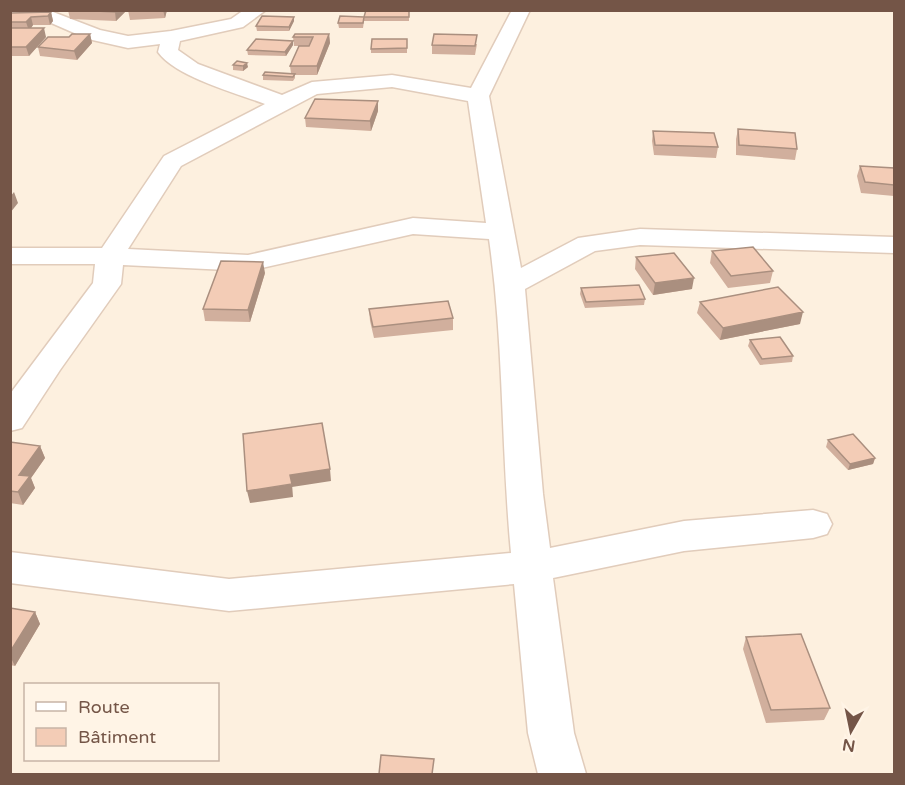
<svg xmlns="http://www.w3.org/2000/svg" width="905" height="785" font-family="'Varela Round',sans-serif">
	<rect width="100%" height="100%" fill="#fdf0df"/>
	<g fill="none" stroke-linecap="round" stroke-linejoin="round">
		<g stroke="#e1ccbb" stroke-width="3">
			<path id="minor" d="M10 10 53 12 100 30 128 36 171 31 231 19 244 10H266L243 27 180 41 178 50 198 64 282 95 312 82 392 75 471 88 512 10H530L489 96 521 268 578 238 640 229 894 237V253L640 245 595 251 525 289 543 494 550 548 684 521 813 510 827 514 832 524 827 534 813 538 684 551 553 578 574 733 586 774H538L528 733 514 584 229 611 10 583V552L229 579 511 553C501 449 504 343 489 239L413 234 248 271 123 265 121 284 60 370 22 428 10 431V394L93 283 95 264H10V248H102L164 156 265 104C236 93 176 77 158 52L160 44 128 48 88 39 49 22 10 16ZM392 87 468 101 486 223 413 218 248 255 128 249 181 166 317 94Z"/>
		</g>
		<use href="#minor" fill="#fff" fill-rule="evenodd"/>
	</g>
	<path fill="#d1af9d" d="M68 10H127L116 21 70 19Z
		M128 10H167L165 18 130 20Z
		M409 10V21H364L363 28H339L338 23 364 17Z
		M51 12 53 21 50 25H33L31 28 46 37 29 56H10V13Z
		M294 21 289 31H257L256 26Z
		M90 34 92 43 77 60 40 56 38 47 69 37Z
		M329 34 330 43 317 75H295V78L293 81 263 80V75L291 73 290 66 299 46H294L293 37Z
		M407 39V53H371V49Z
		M293 41V45L286 56 248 55 247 50Z
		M477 44 475 55 432 54V45Z
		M233 65 248 67 243 71 233 70Z
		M378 111 371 131 306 127 305 118Z
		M738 129 797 149 795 160 736 155V139Z
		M653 131 718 147 716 158 654 155 652 141Z
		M860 166 894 168V196L861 193 857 176Z
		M712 251 773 271 770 283 728 288 710 263Z
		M636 257 692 289 653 295 635 269Z
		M265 273 250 322 205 321 203 309Z
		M581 288 645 299 644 305 585 308 580 294Z
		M700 302 800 324 720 340 697 313Z
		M369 309 453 318V330L374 338 370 321Z
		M750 340 793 356 792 362 760 365 748 346Z
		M828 440 875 458 873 464 848 470 826 447Z
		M10 442 40 446 45 458 31 478 35 488 23 505 10 503Z
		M10 608 35 612 40 624 15 666 10 665Z
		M746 637 830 708 824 720 766 723 743 649Z"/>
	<path fill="#aa8f7f" d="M116 10H127L116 21 115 12Z
		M163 10H167L165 18Z
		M51 12 53 21 50 25 48 16Z
		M31 17 33 25 29 31 26 22Z
		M294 17V21L289 31V27Z
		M44 28 46 37 29 56 26 47Z
		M90 34 92 43 77 60 74 51Z
		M329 34 330 43 317 75V66Z
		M293 41V45L286 56 285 52Z
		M247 63 248 67 243 71V66Z
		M378 101V111L371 131 370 121Z
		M14 192 18 203 10 213V197Z
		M263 262 265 273 250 322 248 310Z
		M694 278 692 289 653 295 655 283Z
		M803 312 800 324 720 340 723 328Z
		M40 446 45 458 31 478 35 488 23 505 18 492 19 475Z
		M875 458 873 464 848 470 850 464Z
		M330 469 331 481 292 487 290 475Z
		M292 484 293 497 250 503 247 491Z
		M35 612 40 624 15 666 10 656V652Z"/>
	<path fill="#f3ccb6" stroke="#aa8f7f" stroke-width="1.5" d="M75 10H116L115 12Z
		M366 10H409V17H364L363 23H338L340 16 364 17Z
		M51 12 48 16 31 17 26 22H10V13Z
		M262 16 294 17 289 27 256 26Z
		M10 28H44L26 47H10Z
		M72 34H90L74 51 38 47 48 37H69Z
		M295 34H329L317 66H290L299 46H309L313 37H293Z
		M434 34 477 35 475 46 432 45Z
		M256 39 293 41 285 52 247 50Z
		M372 39H407V48L371 49Z
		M237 61 247 63 243 66 233 65Z
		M265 72 295 74 293 77 263 75Z
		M315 99 378 101 370 121 305 118Z
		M738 129 795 133 797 149 739 145Z
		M653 131 714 133 718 147 655 145Z
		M860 166 894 168V185L865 182Z
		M753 247 773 271 731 276 712 251Z
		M674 253 694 278 655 283 636 257Z
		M221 261 263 262 248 310 203 309Z
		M639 285 645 299 586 302 581 288Z
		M778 287 803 312 723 328 700 302Z
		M448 301 453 318 373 327 369 309Z
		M780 337 793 356 762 359 750 340Z
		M322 423 330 469 290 475 292 484 247 491 243 434Z
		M853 434 875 458 850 464 828 440Z
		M10 442 40 446 19 475 30 476 18 492 10 491Z
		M10 608 35 612 10 652Z
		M801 634 830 708 771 710 746 637Z
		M381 755 434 759 432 774H379Z"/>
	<rect width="905" height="785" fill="none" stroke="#745547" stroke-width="24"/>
	<rect x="24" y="683" width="195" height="78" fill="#fff4e6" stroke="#c7b4a6" stroke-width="1.5"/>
	<rect x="36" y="702" width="30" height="9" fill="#ffffff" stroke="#c7b4a6" stroke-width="1.5"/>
	<text x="78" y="713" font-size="18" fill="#745547">Route</text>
	<rect x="36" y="728" width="30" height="18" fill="#f3ccb6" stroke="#c7b4a6" stroke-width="1.5"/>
	<text x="78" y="743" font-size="18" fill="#745547">Bâtiment</text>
	<g transform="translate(851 731) rotate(189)" stroke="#fff4e6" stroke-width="4.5" paint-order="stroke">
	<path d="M0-4.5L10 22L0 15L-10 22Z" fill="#745547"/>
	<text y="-9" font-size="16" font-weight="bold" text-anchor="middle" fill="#745547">N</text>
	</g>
</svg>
